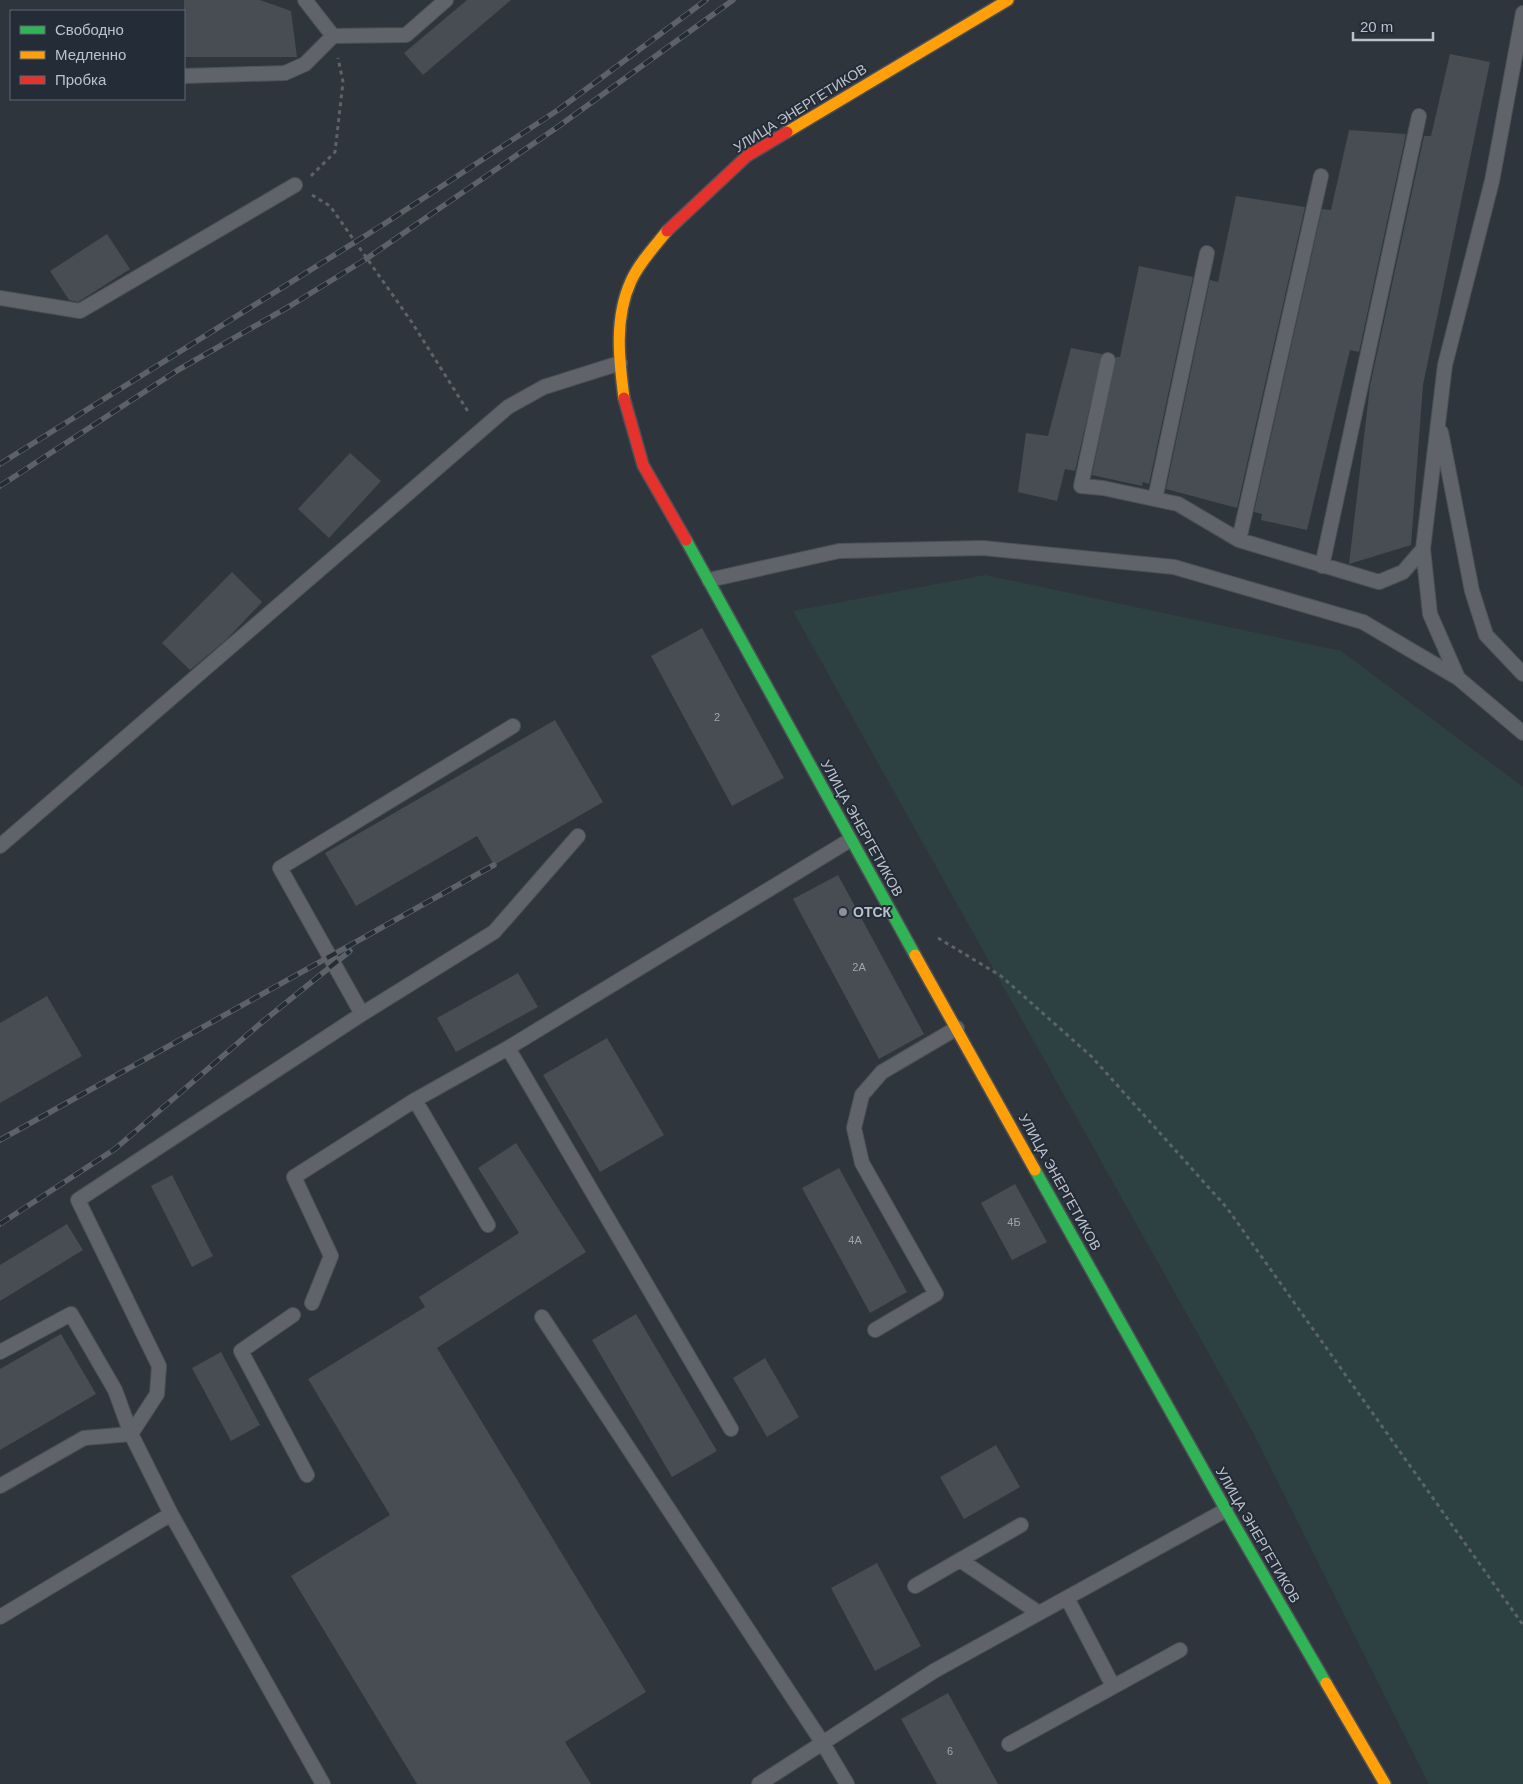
<svg xmlns="http://www.w3.org/2000/svg" width="1523" height="1784" font-family="Helvetica,sans-serif">
	<rect width="100%" height="100%" fill="#2f353c"/>
	<path fill="#2d4142" d="M985 575 1341 651 1523 787V1784H1429L1254 1434 793 611Z"/>
	<path fill="#474d52" d="M184 0H260L291 11 297 57H184Z
		M467 0H511L423 75 404 53Z
		M1450 54 1490 62 1423 385 1411 545 1349 564 1370 386 1424 136H1431Z
		M1349 130 1406 134 1359 352 1350 350 1307 530 1261 520 1262 514 1254 512 1322 209 1331 210Z
		M1236 196 1305 207 1237 508 1166 489 1210 280 1218 282Z
		M107 234 130 269 78 302 69 300 50 271Z
		M1139 266 1193 277 1149 484 1143 482 1142 486 1092 475 1116 357H1120Z
		M1071 348 1102 354 1075 471 1065 469 1057 501 1018 492 1026 433 1048 436Z
		M350 453 381 481 329 538 298 509Z
		M232 572 262 602 227 639 190 670 162 643Z
		M702 628 784 778 732 806 651 656Z
		M555 720 603 802 494 865 477 836 356 906 325 853Z
		M838 875 924 1034 879 1059 793 899Z
		M518 973 538 1007 456 1052 437 1018Z
		M47 996 82 1056 0 1103V1023Z
		M607 1038 664 1135 600 1172 543 1075Z
		M516 1143 586 1252 437 1348 646 1692 565 1742 591 1784H417L291 1576 390 1515 308 1379 425 1307 419 1297 519 1233 478 1168Z
		M839 1168 907 1292 870 1313 802 1188Z
		M172 1175 213 1256 192 1267 151 1186Z
		M1015 1184 1047 1242 1012 1260 981 1203Z
		M67 1224 83 1250 0 1301V1265Z
		M636 1314 717 1451 672 1477 592 1340Z
		M61 1334 96 1394 0 1450V1369Z
		M221 1352 260 1425 231 1441 192 1368Z
		M765 1358 799 1417 767 1437 733 1378Z
		M996 1445 1020 1487 964 1519 940 1477Z
		M877 1563 921 1646 875 1671 831 1588Z
		M948 1693 998 1784H937L901 1719Z"/>
	<g fill="none" stroke-linecap="round" stroke-linejoin="round">
		<g stroke="#4d5157" stroke-width="16">
			<path id="lane" d="M305 0 333 36 406 35 446 0
				M184 76 285 73 305 64 333 36
				M0 298 80 311 295 185
				M1108 360 1081 486 1103 488 1178 504 1239 540 1379 582 1403 572 1423 549
				M1441 432 1472 591 1486 635 1523 674
				M1155 499 1207 253
				M1239 540 1321 176
				M1322 566 1419 116
				M709 580 839 551 983 548 1174 567 1363 622 1458 678 1523 733
				M1458 678 1430 614 1423 549 1445 365 1492 181 1523 13
				M0 846 508 407 544 387 620 363
				M362 1014 280 868 513 726
				M508 1048 731 1429
				M415 1100 488 1225
				M312 1303 331 1256 294 1177 415 1100 508 1048 850 840
				M293 1315 241 1351 307 1475
				M542 1317 822 1742 847 1784
				M875 1330 936 1294 862 1163 854 1128 862 1095 882 1072 957 1028
				M0 1352 71 1314 115 1390 131 1434 84 1438 0 1486
				M960 1560 1021 1525
				M915 1586 960 1560 1039 1613
				M1067 1598 1113 1686
				M0 1617 171 1514
				M1009 1744 1180 1650
				M323 1784 171 1514 131 1434 157 1394 159 1366 78 1200 362 1014 494 932 578 836
				M759 1784 934 1671 1226 1510"/>
		</g>
		<g stroke="#4d5157" stroke-width="14">
			<path id="fast" d="M686 540 915 955
				M1035 1170 1226 1510 1326 1683"/>
		</g>
		<g stroke="#4d5157" stroke-width="14">
			<path id="slow" d="M787 132 1008 0
				M624 398C619 360 614 318 631 281 639 263 655 246 667 231
				M915 955 1035 1170
				M1326 1683 1385 1784"/>
		</g>
		<g stroke="#4d5157" stroke-width="14">
			<path id="jam" d="M667 231 747 156 787 132
				M624 398 643 465 686 540"/>
		</g>
		<path stroke="#5d6367" stroke-width="3" stroke-dasharray="4 4" stroke-linecap="butt" d="M311 176 335 152 343 82 338 58
			M312 195 330 206 411 321 469 413
			M938 938 1001 976 1092 1057 1227 1208 1523 1625"/>
		<use href="#lane" stroke="#60646a" stroke-width="14"/>
		<use href="#fast" stroke="#30b455" stroke-width="11"/>
		<use href="#slow" stroke="#ff9f0a" stroke-width="11"/>
		<use href="#jam" stroke="#e5322d" stroke-width="11"/>
		<g stroke="#5e6268" stroke-width="5.5">
			<path id="rail" d="M0 464 384 224 558 110 706 0
				M0 486 178 370 290 306 366 259 559 126 733 0
				M0 1140 494 865
				M0 1224 115 1149 261 1023 350 951"/>
		</g>
		<use href="#rail" stroke="#232c37" stroke-width="4" stroke-dasharray="11" stroke-linecap="butt"/>
	</g>
	<circle fill="#8a9199" stroke="#232c37" stroke-width="2" cx="843" cy="912" r="5"/>
	<g text-anchor="middle" stroke-width="4" stroke-linejoin="round" paint-order="stroke">
		<g font-size="11" fill="#9ea5ad">
			<text x="717" y="721">2</text>
			<text x="859" y="971">2А</text>
			<text x="1014" y="1226">4Б</text>
			<text x="855" y="1244">4А</text>
			<text x="950" y="1755">6</text>
		</g>
		<g font-size="14" fill="#bbc2cb" stroke="#232c37">
			<text transform="translate(800 108) rotate(-32)" y="5">УЛИЦА ЭНЕРГЕТИКОВ</text>
			<text transform="translate(862 828) rotate(61)" y="5">УЛИЦА ЭНЕРГЕТИКОВ</text>
			<text transform="translate(1060 1182) rotate(61)" y="5">УЛИЦА ЭНЕРГЕТИКОВ</text>
			<text transform="translate(1258 1535) rotate(60)" y="5">УЛИЦА ЭНЕРГЕТИКОВ</text>
		</g>
		<g font-size="14" font-weight="bold" fill="#bbc2cb" stroke="#232c37" text-anchor="start">
			<text x="853" y="917">ОТСК</text>
		</g>
	</g>
	<rect x="10" y="10" width="175" height="90" fill="#232c37" stroke="#606872"/>
	<rect x="20" y="26" width="25" height="8" fill="#30b455" stroke="#606872"/>
	<text x="55" y="35" font-size="15" fill="#bbc2cb">Свободно</text>
	<rect x="20" y="51" width="25" height="8" fill="#ff9f0a" stroke="#606872"/>
	<text x="55" y="60" font-size="15" fill="#bbc2cb">Медленно</text>
	<rect x="20" y="76" width="25" height="8" fill="#e5322d" stroke="#606872"/>
	<text x="55" y="85" font-size="15" fill="#bbc2cb">Пробка</text>
	<path d="M1353 32v8h80v-8" fill="none" stroke="#bbc2cb" stroke-width="2.5"/>
	<text x="1360" y="32" font-size="15" fill="#bbc2cb" stroke="#232c37" stroke-width="4" paint-order="stroke">20 m</text>
</svg>
